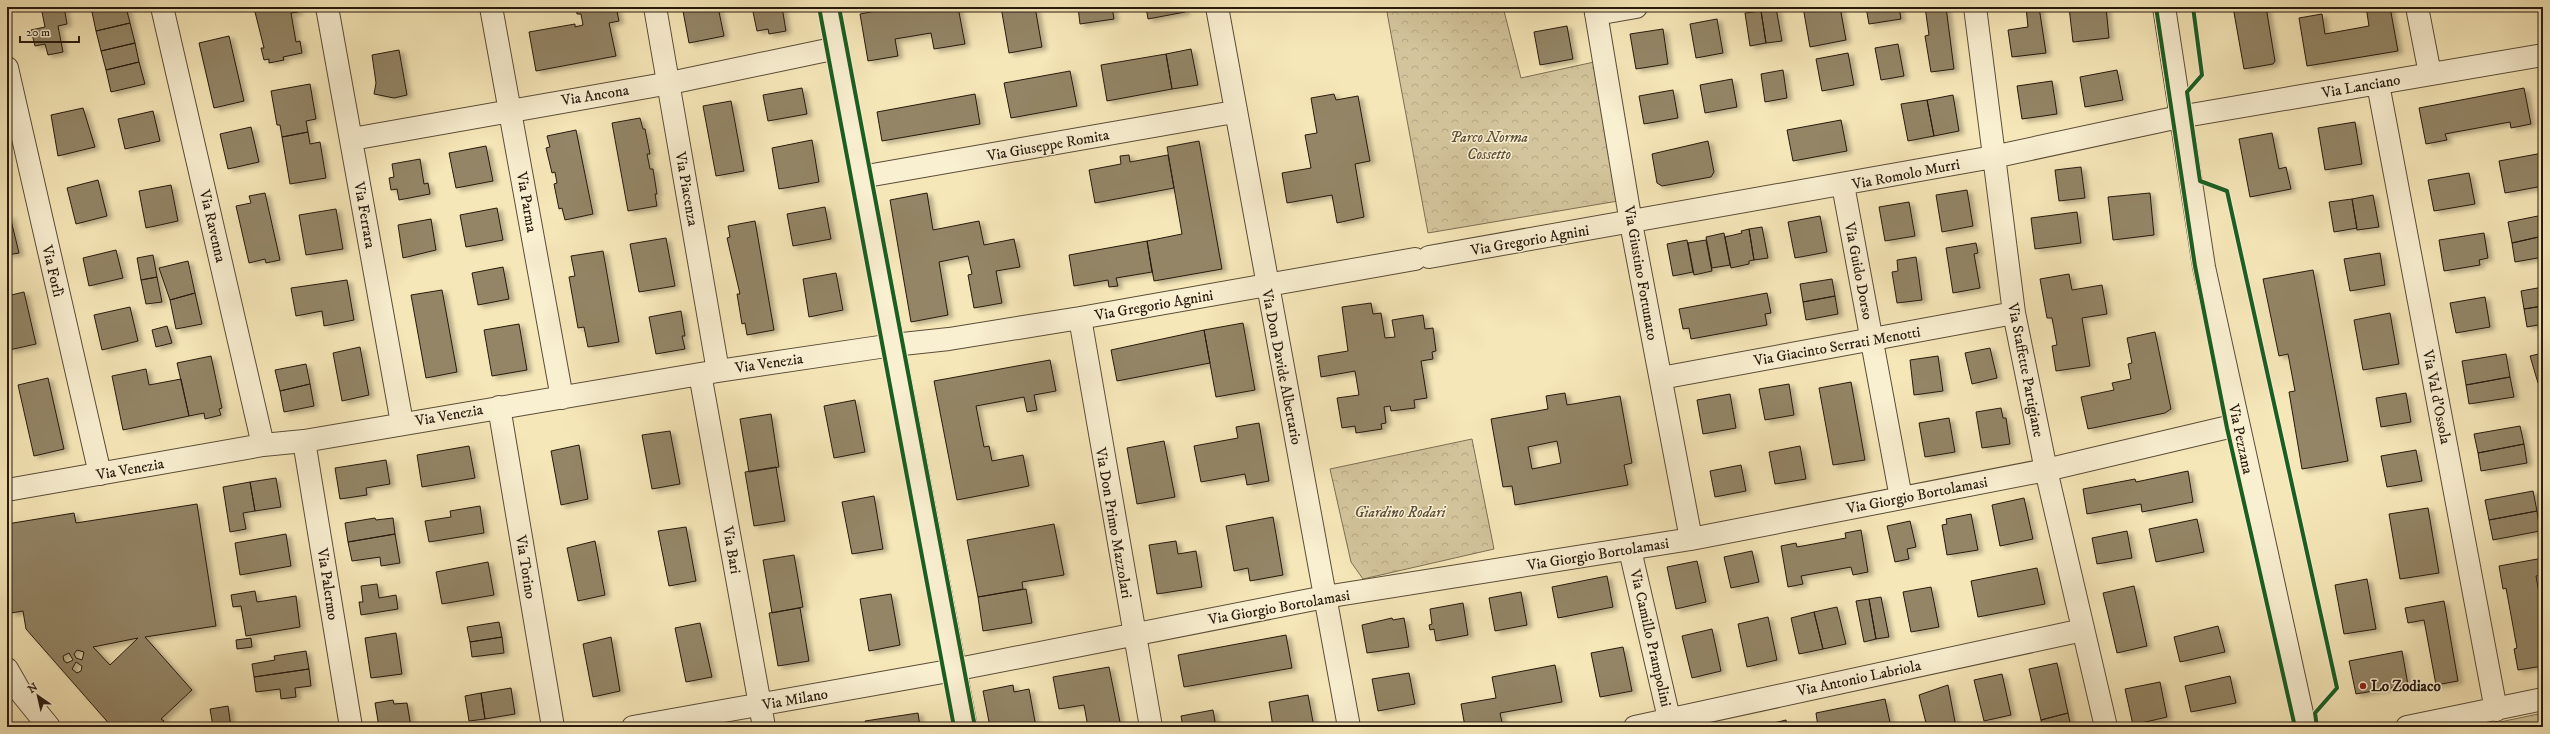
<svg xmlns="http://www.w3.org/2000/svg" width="2550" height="734" font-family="'IM FELL DW Pica',serif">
	<defs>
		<pattern id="park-crowns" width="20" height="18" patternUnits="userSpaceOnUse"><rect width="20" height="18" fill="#d3c49b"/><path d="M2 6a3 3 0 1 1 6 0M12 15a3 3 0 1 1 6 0" fill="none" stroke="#b5a884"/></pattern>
		<filter id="shadow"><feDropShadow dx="4.5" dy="2.5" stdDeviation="2" flood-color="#0004"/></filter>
	</defs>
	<rect width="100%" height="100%" fill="#f6e7b8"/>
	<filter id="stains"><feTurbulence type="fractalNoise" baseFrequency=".005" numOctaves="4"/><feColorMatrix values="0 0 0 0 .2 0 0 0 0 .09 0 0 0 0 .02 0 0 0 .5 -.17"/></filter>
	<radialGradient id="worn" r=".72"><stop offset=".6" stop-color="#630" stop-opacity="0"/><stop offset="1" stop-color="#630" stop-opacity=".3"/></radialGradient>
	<path fill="url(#park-crowns)" stroke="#7d6f54" d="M1386 7H1503L1521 78 1594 62 1618 201 1428 233Z
		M1472 439 1494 549 1363 579 1351 562 1330 469Z
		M2543 713V727H2476Z"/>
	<path fill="#938566" stroke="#271a0e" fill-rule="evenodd" filter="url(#shadow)" d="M41 7H64L67 24 58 26 63 52 48 55 45 44 35 46 31 30 45 27Z
		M91 7H112L92 12Z
		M112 7H126L130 23 96 31 92 12Z
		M259 7H297L298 12 291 13 296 42 300 41 302 53 283 57 284 60 269 63V59L264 60 261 48H264L254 8Z
		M576 7H616L619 21 609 23 616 56 536 71 529 32 575 24V27L583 25 581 14H577Z
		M685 7H718L724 36 689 43 683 11 686 10Z
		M752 7H782L786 31 769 34 768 29 757 31Z
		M898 7H958L965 44 934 49 931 33 895 39 898 56 868 61 860 14Z
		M1001 7H1035L1042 47 1009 53Z
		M1078 7H1112L1114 19 1080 24Z
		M1146 7H1184L1185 12 1148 19Z
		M1803 7H1840L1846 40 1810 47Z
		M1866 7H1899L1901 19 1869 24Z
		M1925 7H1946L1954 69 1931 72 1925 36 1929 35Z
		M2026 7H2039L2046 53 2012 57 2008 30 2028 27Z
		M2069 7H2106L2109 38 2073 42Z
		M2233 7H2266L2275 61 2273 64 2244 69Z
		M2366 7H2390L2398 51 2307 66 2299 18 2322 14 2325 34 2369 26Z
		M1776 8 1782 41 1766 43 1761 11Z
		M1761 11 1766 43 1750 46 1745 13Z
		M1717 19 1723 53 1696 58 1690 24Z
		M130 23 135 43 101 51 96 31Z
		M1567 26 1573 59 1540 65 1534 32Z
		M1663 29 1668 64 1636 69 1630 34Z
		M229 36 244 101 214 108 199 43Z
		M135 43 139 62 106 70 101 51Z
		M1898 44 1904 76 1881 80 1875 48Z
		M1191 49 1198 85 1172 89 1166 54Z
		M399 50 407 95 394 98 374 94 376 83 372 55Z
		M1848 53 1854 85 1822 91 1816 59Z
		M1166 54 1172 89 1107 101 1101 65Z
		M139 62 145 84 111 92 106 70Z
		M1783 70 1787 98 1765 102 1761 74Z
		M2117 70 2123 100 2085 107 2080 77Z
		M1070 71 1077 106 1011 118 1004 83Z
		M1732 79 1737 107 1705 113 1700 85Z
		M2052 81 2057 114 2022 119 2017 86Z
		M310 84 316 119 306 121 308 132 282 137 280 125H277L271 91Z
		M802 88 807 114 768 121 763 95Z
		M2524 88 2531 124 2511 128 2510 122 2445 134 2447 140 2426 144 2419 108Z
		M1673 90 1678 118 1644 124 1639 96Z
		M975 94 980 124 882 141 877 112Z
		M1334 94 1336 100 1358 96 1370 161 1355 164 1364 217 1337 223 1332 195 1287 203 1282 173 1311 168 1305 135 1317 133 1311 98Z
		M1953 95 1959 131 1934 136 1927 100Z
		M1927 100 1934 136 1908 141 1901 104Z
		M731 101 744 171 716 176 703 106Z
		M83 108 95 147 58 156 51 115Z
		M153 111 160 141 125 149 118 119Z
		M640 118 643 129H645L650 154H647L650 169H653L657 194H655L657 206 628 211 612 123Z
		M1841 120 1847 151 1793 161 1787 130Z
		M2355 122 2362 164 2325 170 2318 128Z
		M251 127 259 162 228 169 220 134Z
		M576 130 593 214 565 220 562 208 559 209 554 184 557 183 555 172 552 173 546 148 550 147 547 136Z
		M308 132 310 144 320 142 326 178 290 184 282 137Z
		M2272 133 2279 169 2286 167 2291 189 2250 197 2239 139Z
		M812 140 819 182 779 189 772 148Z
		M1199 141 1222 269 1154 281 1147 241 1182 234 1167 147Z
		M1708 141 1714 172 1711 177 1662 186 1657 183 1652 154Z
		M486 146 493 181 456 188 449 153Z
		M2543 153V186L2505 193 2499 161Z
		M1129 155 1130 162 1168 155 1174 188 1095 203 1089 170 1121 164 1120 156Z
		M420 159 424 184 428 183 430 194 399 200 397 189 391 190 389 178 394 177 392 164Z
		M2081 167 2085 198 2059 201 2055 170Z
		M2469 173 2475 204 2434 211 2428 180Z
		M98 180 107 216 76 224 67 188Z
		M171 185 178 221 146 228 139 191Z
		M1967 190 1973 226 1942 232 1936 195Z
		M265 193 280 260 266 263 265 259 249 263 236 206 251 203 249 196Z
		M927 193 933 230 979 221 984 245 1014 239 1020 267 996 271 1002 303 974 308 968 275 972 274 968 256 939 262 948 315 911 322 890 200Z
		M2150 193 2154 235 2113 240 2108 197Z
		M2373 195 2379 227 2357 230 2352 199Z
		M2352 199 2357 228 2334 232 2329 202Z
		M1909 202 1915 236 1885 241 1879 207Z
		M825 207 831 239 793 246 787 214Z
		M497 208 503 240 466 247 460 215Z
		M336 209 343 249 306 255 299 215Z
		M2077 212 2081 243 2035 249 2031 218Z
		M2543 215V236L2512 243 2508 222Z
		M10 216 19 253 7 255V217Z
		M1820 216 1827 252 1795 258 1788 222Z
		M431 219 436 250 403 258 398 225Z
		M755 221 774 330 747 335 745 323 742 324 737 294H740L727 238 730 237 728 226Z
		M1762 227 1768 258 1754 260 1749 229Z
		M1749 229 1754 260 1749 261V264L1731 268 1725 237 1742 233 1741 231Z
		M1724 233 1730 265 1712 268 1706 237Z
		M2484 233 2488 258 2479 260 2480 265 2444 271 2439 240Z
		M2543 236V257L2515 262 2512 243Z
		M666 238 675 286 639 292 630 244Z
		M1687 240 1693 272 1673 276 1667 244Z
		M1706 240 1712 271 1694 275 1688 243Z
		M1147 241 1152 272 1116 278 1118 286 1109 287 1108 280 1074 286 1069 255Z
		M1976 243 1978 253 1974 254 1980 288 1953 293 1946 248Z
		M116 250 123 278 89 286 83 258Z
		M603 251 619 342 588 347 584 327 578 328 569 277 575 276 571 256Z
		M2380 253 2385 285 2350 291 2344 259Z
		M153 255 157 277 141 280 137 258Z
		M1916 257 1922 300 1897 303 1892 272 1898 271 1897 260Z
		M188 261 195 293 170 300 159 268Z
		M503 267 509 299 478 305 472 273Z
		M2313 270 2348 461 2302 469 2289 392 2295 391 2288 354 2279 356 2263 279Z
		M836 273 843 310 809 317 803 279Z
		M2069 274 2072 290 2102 285 2107 314 2082 318 2090 366 2056 371 2052 346 2057 345 2052 318H2047L2040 279Z
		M157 277 162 302 146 304 141 280Z
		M1832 279 1835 296 1803 302 1800 284Z
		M347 280 354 320 324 326 322 311 296 316 291 288Z
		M2543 287V306L2524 309 2521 291Z
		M442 290 457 372 426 378 411 295Z
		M24 292 36 344 9 350 7 296Z
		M195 293 202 324 176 329 170 300Z
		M1767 293 1771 313 1765 314 1767 325 1691 339 1689 328 1683 329 1679 309Z
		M1835 296 1838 314 1806 320 1803 302Z
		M2485 297 2490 327 2456 333 2450 303Z
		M1371 303 1373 314 1381 313 1385 338 1395 337 1392 320 1423 315 1425 329 1433 328 1436 351 1432 352 1433 359 1421 361 1427 398 1414 400 1415 408 1391 411 1390 406 1384 407 1386 423 1381 424 1382 429 1356 433 1355 426 1342 428 1337 398 1359 395 1355 371 1321 377 1318 356 1348 351 1342 307Z
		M2543 306V324L2527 327 2524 309Z
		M130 307 138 341 102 350 94 315Z
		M681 311 685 336H682L685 349 656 354 649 317Z
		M2390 313 2399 364 2363 370 2354 320Z
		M1243 323 1255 390 1216 397 1204 330Z
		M519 324 527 370 492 376 484 330Z
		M167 326 172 343 156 347 152 330Z
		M1204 330 1210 363 1117 381 1111 350Z
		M2155 332 2171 409 2165 413 2088 429 2081 397 2114 390 2112 383 2131 379 2128 364 2132 363 2127 338Z
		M360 347 369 395 342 401 333 353Z
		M1990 348 1997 378 1972 384 1965 353Z
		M2543 353V383H2538L2530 356Z
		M2506 354 2510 377 2466 385 2462 361Z
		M211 356 222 408 219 409 221 415 205 419 204 413 189 416 177 363Z
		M1938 356 1943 391 1914 395 1910 360Z
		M1050 360 1056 391 1034 395 1037 410 1027 412 1024 397 976 406 984 447 989 446 992 461 1023 455 1029 486 957 500 934 381Z
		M306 364 310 384 280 391 275 370Z
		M146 369 149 385 181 379 189 416 123 430 112 376Z
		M2510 377 2514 397 2469 404 2466 385Z
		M48 378 64 449 34 456 18 385Z
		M1851 382 1865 460 1833 465 1819 388Z
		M310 384 314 406 284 412 280 391Z
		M1789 384 1794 415 1765 420 1759 389Z
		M1565 393 1567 405 1620 396 1632 463 1624 465 1628 485 1515 505 1512 486 1503 487 1491 419 1548 409 1546 396ZM1557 441 1561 463 1532 469 1528 447Z
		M2406 393 2411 422 2381 427 2376 398Z
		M1730 394 1736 428 1703 434 1697 400Z
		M855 400 865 452 834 458 824 406Z
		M2001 408 2003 418H2006L2010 444 1982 448 1976 412Z
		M771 414 779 467 749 472 740 419Z
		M1949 418 1955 452 1925 457 1919 423Z
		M1259 423 1269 481 1247 485 1245 474 1201 482 1194 446 1238 438 1236 427Z
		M2520 426 2524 444 2478 453 2474 434Z
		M670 431 680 484 652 489 642 435Z
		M1164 441 1175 497 1137 504 1127 448Z
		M2524 444 2527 463 2481 471 2478 453Z
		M579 445 588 499 561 505 551 451Z
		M469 446 475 478 422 487 417 455Z
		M1800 446 1806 479 1775 484 1769 452Z
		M2416 450 2422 481 2387 487 2381 456Z
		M386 460 390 484 366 488 367 495 340 499 335 468Z
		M1741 465 1746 491 1715 497 1710 471Z
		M776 467 785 521 754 526 745 472Z
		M2188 471 2193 502 2142 512 2141 504 2087 514 2083 489 2135 479 2136 482Z
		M276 478 281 507 255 511 250 482Z
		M250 482 255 511 243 513 246 529 230 532 223 487Z
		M2533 491 2537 511 2489 520 2485 500Z
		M874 496 883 549 852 554 842 502Z
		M2024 498 2033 539 2000 546 1992 505Z
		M197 504 216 626 145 637 192 690 161 719 164 721 158 727H112L26 629 23 611 11 613 7 590V524L74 513 76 523ZM138 638 110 665 93 647ZM77 650 84 652 82 660 76 658 74 654ZM69 653 73 660 67 663 64 661 63 656ZM76 662 82 666 81 671 77 673 72 669Z
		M480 506 484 533 429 542 425 521 451 517 450 511Z
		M2428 508 2439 573 2400 579 2389 514Z
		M2537 511 2540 531 2493 540 2489 520Z
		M1971 514 1978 550 1947 555 1942 525 1947 524 1946 519Z
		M1273 517 1283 575 1250 581 1248 568 1234 571 1226 526Z
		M375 518 376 520 393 518 395 534 348 542 345 523Z
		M2197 519 2204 552 2156 562 2149 529Z
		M1910 521 1916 547 1907 549 1909 559 1895 562 1887 526Z
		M1054 524 1064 575 1022 582 1023 589 978 597 967 540Z
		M686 527 696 581 669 586 658 531Z
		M1861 530 1868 572 1853 575 1851 567 1801 576 1803 584 1788 587 1781 546 1796 543 1797 547 1846 538 1845 533Z
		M2127 531 2132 558 2097 564 2092 538Z
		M286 534 291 566 240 575 235 543Z
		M395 534 400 563 381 566 380 557 352 561 348 542Z
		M595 541 605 595 578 601 567 548Z
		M1176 541 1178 554 1196 551 1202 587 1157 594 1149 545Z
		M1752 551 1759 582 1731 588 1724 557Z
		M794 555 803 607 772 613 763 560Z
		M2543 558V575L2536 576 2543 615V666L2518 670 2514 649 2517 648 2506 588 2503 589 2499 566Z
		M1697 561 1706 602 1676 609 1667 567Z
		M488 562 494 595 442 604 436 572Z
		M2037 568 2045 604 1978 617 1971 581Z
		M1607 576 1613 607 1558 618 1552 587Z
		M2367 579 2376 629 2344 634 2335 585Z
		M377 584 379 598 396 595 398 609 361 615 359 602H363L361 586Z
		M2134 586 2147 646 2117 653 2103 593Z
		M1931 587 1939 627 1911 632 1903 592Z
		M1026 589 1032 623 983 631 978 597Z
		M255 591 257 602 296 596 300 627 246 636 241 606 233 607 231 595Z
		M1521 592 1527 625 1495 631 1489 598Z
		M891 594 900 645 869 651 860 599Z
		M1881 597 1889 637 1876 639 1869 599Z
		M1869 599 1876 639 1864 642 1856 601Z
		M2444 601 2458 681 2436 685 2424 620 2408 623 2405 608Z
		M1463 603 1468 635 1436 641 1434 629 1430 630 1429 625 1432 624 1430 609Z
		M1837 607 1846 644 1823 649 1814 612Z
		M800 608 809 661 778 666 769 613Z
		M1814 612 1823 649 1799 654 1791 618Z
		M1768 617 1777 660 1747 667 1738 624Z
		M1392 618 1393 620 1404 618 1409 647 1367 653 1362 625Z
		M499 622 502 637 470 642 467 627Z
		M700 623 712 677 686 682 675 628Z
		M2218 626 2225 652 2180 662 2174 637Z
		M1712 629 1721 671 1692 678 1682 636Z
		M396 633 402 674 371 678 365 638Z
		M1286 635 1292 668 1184 687 1178 655Z
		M502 637 504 653 472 657 470 642Z
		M611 637 620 691 593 697 583 644Z
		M251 638 252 647 237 649 236 640Z
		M1623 647 1632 691 1600 697 1591 653Z
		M306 651 309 669 254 677 252 664 275 660 274 656Z
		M2402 651 2408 685 2356 694 2349 661Z
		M2057 663 2068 713 2041 720 2029 669Z
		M1555 665 1562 702 1500 713 1503 727H1465L1461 704 1496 698 1492 677Z
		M1109 667 1121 727H1088L1084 705 1059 709 1053 677Z
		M309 669 311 686 295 688 296 697 281 699 280 689 256 692 254 677Z
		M1409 673 1415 704 1378 711 1372 679Z
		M2002 674 2011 715 1984 721 1974 680Z
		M2230 676 2236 703 2191 712 2185 686Z
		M2160 682 2167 717 2133 725 2125 689Z
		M1013 685 1014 692 1029 689 1036 727H990L983 691Z
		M1948 685 1956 727H1927L1919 695Z
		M511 688 515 714 485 719 481 693Z
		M481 693 485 719 469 721 465 696Z
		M1308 695 1314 727H1273L1269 702Z
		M1885 699 1891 727H1818L1816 713Z
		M393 700 394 704 407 703 411 727H379L375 703Z
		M228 706 231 727H204L213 726 210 709Z
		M1213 710 1216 727H1183L1181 716Z
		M918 713 920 727H866L865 721Z
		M2068 713 2071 727H2042L2041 720Z
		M1786 720 1787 727H1770V724Z
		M317 724 318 727H296Z
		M1770 724V727H1754Z"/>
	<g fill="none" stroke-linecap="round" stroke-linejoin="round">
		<g stroke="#5b4d38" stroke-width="24">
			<path id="minor" d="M162 7 263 445
				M327 7 402 423
				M491 7 562 398
				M655 7 718 371
				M829 7 966 727
				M1217 7 1349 727
				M1595 7 1631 223 1691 539
				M1975 7 2014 313 2046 470 2106 727
				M2164 7 2204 267 2305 727
				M2417 7 2430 74
				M1596 14 1636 7
				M7 68 100 474
				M2378 84 2496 710
				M352 139 670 83 837 48
				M861 177 1234 112
				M1843 185 1901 498
				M1429 257 1993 157 2179 117 2543 55
				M1080 318 1151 727
				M700 374 764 727
				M1661 378 2014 313
				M499 407 553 727
				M304 441 351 727
				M7 490 263 445 304 441 718 371 893 345 949 339 1080 318 1415 259
				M1630 550 1671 727
				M7 669 19 690 49 727
				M633 727 943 672 1325 597 1691 539 2046 470 2237 425
				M1635 727 2083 630
				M2407 727 2543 699"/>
		</g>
		<use href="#minor" stroke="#f9efd1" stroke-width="22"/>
		<g stroke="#f9efd1" stroke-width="6">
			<path id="cycleway" d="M819 7 954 727
				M839 7 975 727
				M2156 7 2195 266 2227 428 2295 727
				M2193 7 2202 75 2187 92 2200 181 2227 191 2337 688 2315 713 2317 727"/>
		</g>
		<use href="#cycleway" stroke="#1b5e20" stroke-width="4"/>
	</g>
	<circle fill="#8f2418" stroke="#f9efd1" stroke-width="1.5" cx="2363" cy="686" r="4"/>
	<g text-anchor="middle" stroke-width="3" stroke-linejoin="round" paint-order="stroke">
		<g font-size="15" fill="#271a0e" stroke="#f9efd1">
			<text transform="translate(2361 86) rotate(-10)" y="5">Via Lanciano</text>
			<text transform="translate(595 95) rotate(-9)" y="5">Via Ancona</text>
			<text transform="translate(1048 145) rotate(-10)" y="5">Via Giuseppe Romita</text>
			<text transform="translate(1906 174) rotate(-11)" y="5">Via Romolo Murri</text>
			<text transform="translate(687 189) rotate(80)" y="5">Via Piacenza</text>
			<text transform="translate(527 202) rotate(80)" y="5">Via Parma</text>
			<text transform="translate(365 215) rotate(80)" y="5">Via Ferrara</text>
			<text transform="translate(213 226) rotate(77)" y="5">Via Ravenna</text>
			<text transform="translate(1530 240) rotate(-10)" y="5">Via Gregorio Agnini</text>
			<text transform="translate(53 271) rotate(77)" y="5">Via Forlì</text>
			<text transform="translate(1859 271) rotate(79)" y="5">Via Guido Dorso</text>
			<text transform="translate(1641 273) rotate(80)" y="5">Via Giustino Fortunato</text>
			<text transform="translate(1154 305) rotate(-10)" y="5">Via Gregorio Agnini</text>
			<text transform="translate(1837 346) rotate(-10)" y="5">Via Giacinto Serrati Menotti</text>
			<text transform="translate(769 363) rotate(-8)" y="5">Via Venezia</text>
			<text transform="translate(1282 367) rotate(79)" y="5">Via Don Davide Albertario</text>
			<text transform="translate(2026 370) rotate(79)" y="5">Via Staffette Partigiane</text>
			<text transform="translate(2437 397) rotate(79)" y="5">Via Val d'Ossola</text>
			<text transform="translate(449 415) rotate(-10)" y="5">Via Venezia</text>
			<text transform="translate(2241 439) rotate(78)" y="5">Via Pezzana</text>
			<text transform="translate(130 469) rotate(-10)" y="5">Via Venezia</text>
			<text transform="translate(1917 495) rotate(-11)" y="5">Via Giorgio Bortolamasi</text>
			<text transform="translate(1114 523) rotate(80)" y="5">Via Don Primo Mazzolari</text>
			<text transform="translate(732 550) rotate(80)" y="5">Via Bari</text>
			<text transform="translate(1598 554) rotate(-9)" y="5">Via Giorgio Bortolamasi</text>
			<text transform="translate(526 567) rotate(81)" y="5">Via Torino</text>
			<text transform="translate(328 584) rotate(81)" y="5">Via Palermo</text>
			<text transform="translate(1279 607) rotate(-10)" y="5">Via Giorgio Bortolamasi</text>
			<text transform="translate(1651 638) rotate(77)" y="5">Via Camillo Prampolini</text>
			<text transform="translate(1859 678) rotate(-12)" y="5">Via Antonio Labriola</text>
			<text transform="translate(795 699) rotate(-10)" y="5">Via Milano</text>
		</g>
		<g font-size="15" font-style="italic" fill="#5b4d38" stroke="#f9efd1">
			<text x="1489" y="142">Parco Norma<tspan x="1489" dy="17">Cossetto</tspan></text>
			<text x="1400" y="517">Giardino Rodari</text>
		</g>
		<g font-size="15" font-weight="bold" fill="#271a0e" stroke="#f9efd1" text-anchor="start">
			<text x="2371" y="691">Lo Zodiaco</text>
		</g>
	</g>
	<rect width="2550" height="734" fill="none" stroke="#f6e7b8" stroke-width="24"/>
	<rect x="8" y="8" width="2534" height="718" fill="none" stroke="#271a0e" stroke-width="2"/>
	<rect x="12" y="12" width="2526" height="710" fill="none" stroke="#271a0e"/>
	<g transform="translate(38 696) rotate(326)" stroke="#f9efd1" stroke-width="3" paint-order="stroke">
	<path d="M0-3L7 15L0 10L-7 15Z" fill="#271a0e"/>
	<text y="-6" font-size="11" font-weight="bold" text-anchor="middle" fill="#271a0e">N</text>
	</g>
	<path d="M20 36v6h59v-6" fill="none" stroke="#271a0e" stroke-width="2"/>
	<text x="26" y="36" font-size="12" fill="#271a0e" stroke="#f9efd1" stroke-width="3" paint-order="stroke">20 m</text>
	<rect width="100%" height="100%" filter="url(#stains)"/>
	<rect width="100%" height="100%" fill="url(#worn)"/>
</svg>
